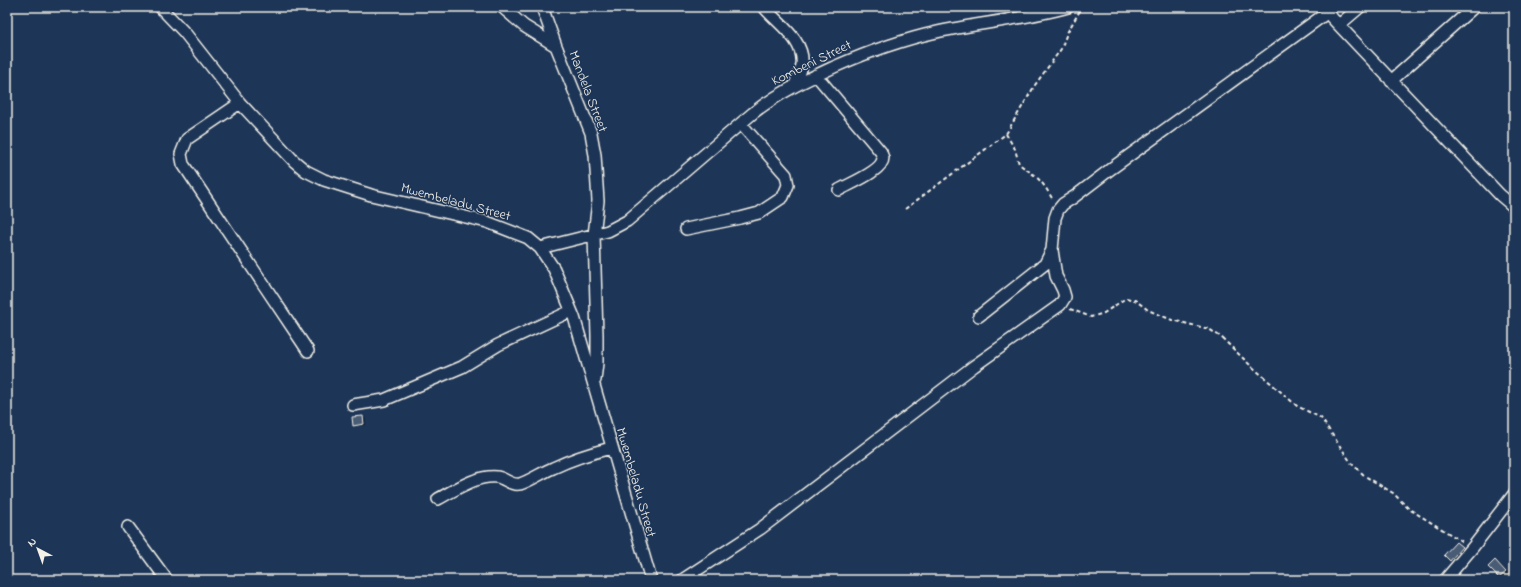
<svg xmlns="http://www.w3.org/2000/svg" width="1521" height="587" font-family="'Indie Flower',sans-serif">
	<rect width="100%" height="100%" fill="#1d3557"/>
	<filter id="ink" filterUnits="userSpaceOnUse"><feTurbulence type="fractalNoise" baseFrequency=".025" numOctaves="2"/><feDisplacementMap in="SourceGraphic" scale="8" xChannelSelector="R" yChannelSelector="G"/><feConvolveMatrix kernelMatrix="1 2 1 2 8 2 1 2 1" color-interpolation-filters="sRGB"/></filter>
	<g filter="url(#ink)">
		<path fill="#0007" d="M363 417 365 418 366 425 355 426 353 425V418Z
			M1514 514V527L1508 519Z
			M1456 543 1466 551 1455 563 1445 555Z
			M1495 562 1500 564 1510 575 1505 580 1490 567Z"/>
		<path fill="#485b74" stroke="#f4f1e8" d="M363 416 364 424 353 426 352 417Z
			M1456 542 1462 547 1450 561 1444 555Z
			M1495 560 1506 572 1499 578 1488 567Z"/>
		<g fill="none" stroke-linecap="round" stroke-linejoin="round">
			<g stroke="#f4f1e8" stroke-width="14">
				<path id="minor" d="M160 7 185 33 240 103 294 161 306 171 324 180 371 195 487 222 528 238 540 248 554 269 574 317 651 580
					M502 7 524 26 556 46
					M542 7 556 46 591 133 595 155 598 201 594 235 597 335V363L595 380
					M764 7C778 24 805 40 802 65 801 71 797 79 795 85
					M1325 7 1332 18 1500 195 1514 207
					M1339 25 1360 7
					M816 75 881 152C881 153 883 158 883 158 883 171 849 184 839 190
					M1391 81 1474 7
					M240 103 187 139 181 154 183 164 308 351
					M686 229 740 218 759 213 783 197 788 185 786 175 741 124
					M540 248 608 231 627 221 753 113C780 92 804 81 834 67 868 52 901 40 937 32 981 23 1025 19 1068 7
					M979 316 1045 264 1052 250
					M353 405 384 400 462 367 498 345 571 311
					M438 499C455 490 476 475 497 477 505 478 511 486 520 484 530 481 543 472 553 468 572 459 591 453 611 448
					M128 527 167 580
					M682 580 760 529 974 366 1060 305 1065 297 1063 290 1056 276 1052 250 1055 218 1058 210 1063 204 1074 197 1112 168 1328 12
					M1445 580 1473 547 1514 494"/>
			</g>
			<path stroke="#f4f1e8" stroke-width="2" stroke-dasharray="4 3" stroke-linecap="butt" d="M1006 134 1015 149 1019 164C1037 177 1042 180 1053 200
				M905 209 1006 134 1035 85 1061 49 1067 33 1082 7
				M1070 309 1091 317 1104 313 1126 298 1135 300 1148 310 1172 320 1209 329 1221 337 1249 364 1297 406 1321 418 1352 464 1365 476 1393 493 1409 509 1463 542"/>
			<use href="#minor" stroke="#1d3557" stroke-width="11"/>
		</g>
	</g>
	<g text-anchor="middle" stroke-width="3" stroke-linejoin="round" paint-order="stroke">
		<g font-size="14" fill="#f4f1e8" stroke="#1d3557">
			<text transform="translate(811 62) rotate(-26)" y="5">Kombeni Street</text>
			<text transform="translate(589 91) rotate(69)" y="5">Mandela Street</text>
			<text transform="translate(456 201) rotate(15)" y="5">Mwembeladu Street</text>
			<text transform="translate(637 482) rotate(74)" y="5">Mwembeladu Street</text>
		</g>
	</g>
	<rect width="1521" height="587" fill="none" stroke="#1d3557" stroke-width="24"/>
	<rect x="12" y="12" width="1497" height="563" fill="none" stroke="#f4f1e8" stroke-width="1.5" filter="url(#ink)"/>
	<g transform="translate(38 549) rotate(319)" stroke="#1d3557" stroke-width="3" paint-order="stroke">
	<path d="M0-3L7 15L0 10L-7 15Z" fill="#f4f1e8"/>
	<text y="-6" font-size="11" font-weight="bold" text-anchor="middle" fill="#f4f1e8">N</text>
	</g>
</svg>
